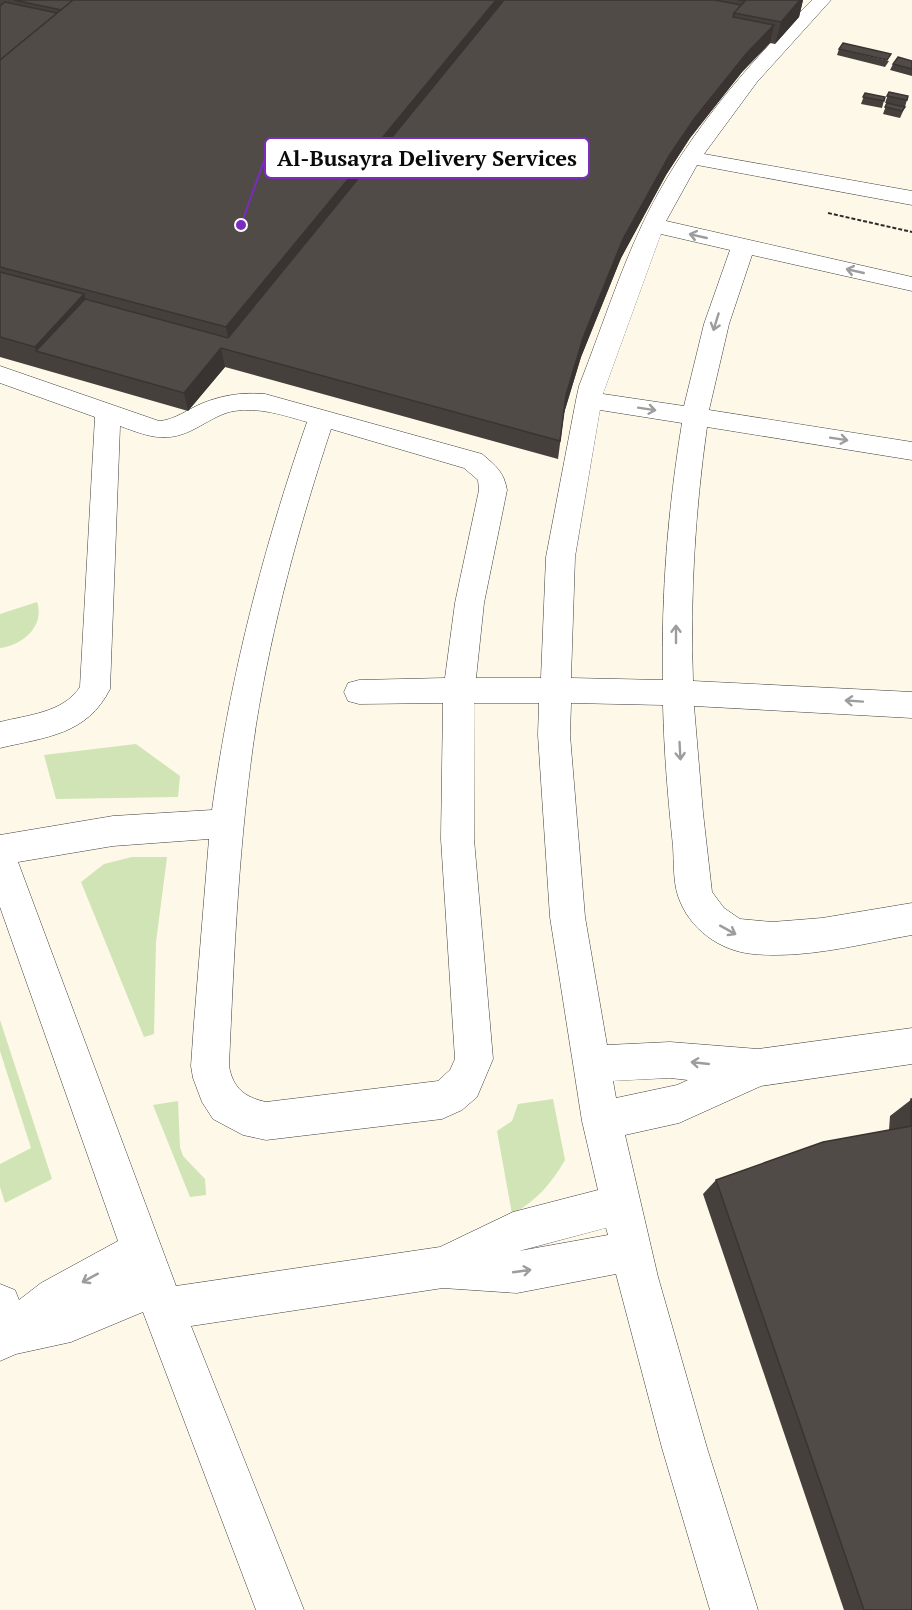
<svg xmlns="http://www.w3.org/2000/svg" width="912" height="1610" font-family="'PT Serif',serif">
	<rect width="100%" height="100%" fill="#fef8e8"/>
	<path fill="#d0e4b5" d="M37 602C45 626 23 645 0 648V614Z
		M136 744 180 776 178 797 56 799 44 755Z
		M132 857H167L156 942 154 1034 144 1037 81 882 104 864Z
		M0 1020 52 1179 5 1203 0 1187V1164L31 1148 0 1051Z
		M553 1099 565 1160C551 1184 536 1201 512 1214L497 1131 512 1121 518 1104Z
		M178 1101 180 1147 183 1156 205 1179 206 1195 190 1197 153 1105Z"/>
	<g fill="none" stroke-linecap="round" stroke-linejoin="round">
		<g stroke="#3d3d3d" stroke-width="1">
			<path id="minor" d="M812 0H831L757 82 704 154 912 191V205L697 165 666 221 912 277V291L752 255 729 324 709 410 912 442V460L707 427C695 512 690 596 693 681L912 692V718L694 706 703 813 712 892 724 908 740 919 772 922 822 918 912 903V935C861 944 806 959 753 954 720 951 689 929 678 896 673 881 674 862 673 846 668 799 664 752 663 705L571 703 570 735 585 917 607 1045 670 1042 758 1049 912 1028V1064L761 1086 679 1123 625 1135 658 1277 707 1448 758 1610H710L662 1448 616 1274 517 1293 443 1288 191 1326 304 1610H256L143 1312 71 1342 16 1354 0 1361V1284L15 1290 19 1300 41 1283 118 1241 0 907V835L113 816 212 810C230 677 263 549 307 422 283 415 259 407 234 411 222 413 211 420 200 426 169 444 152 438 120 426L110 689C87 735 46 737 0 748V722C27 715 63 713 80 687L95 417 0 383V366L159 421C175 420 188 409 203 403 223 395 243 392 265 394L482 454C496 466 504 472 507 490L484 603 476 678H541L546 557 576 400 579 386C600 333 618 276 642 225 682 140 746 66 812 0ZM661 234 730 250 704 324 684 406 603 394ZM600 410 682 423C668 509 661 594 663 680L571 678 575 557ZM331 429 464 468 478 480 479 490 455 603 445 678 359 680 348 683 344 692 348 701 359 704 443 703 441 839 455 1059 450 1070 438 1081 266 1102C244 1097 233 1088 229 1066 234 952 239 838 256 725 272 625 299 526 331 429ZM474 703H539L538 735 550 917 582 1121 598 1190 513 1212 440 1247 176 1286 18 862 113 846 209 839 194 1023 191 1066 193 1078 202 1102 213 1119 243 1135 266 1140 442 1119 462 1110 477 1097 493 1059 474 839ZM670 1078 688 1080 677 1085 616 1098 613 1081ZM606 1228 608 1235 519 1251Z"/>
		</g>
		<path stroke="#2c2c2c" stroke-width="2" stroke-dasharray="4 2" stroke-linecap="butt" d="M828 213 912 232"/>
		<use href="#minor" fill="#fff" fill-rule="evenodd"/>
	</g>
	<path fill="#46403d" d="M0 0H803L799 17 775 44 770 43 742 72 690 138 666 175 621 258 581 357 564 413 558 459 225 367 188 411 0 357Z
		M839 49 889 61 885 67 837 55Z
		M912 61V76L890 70 893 64Z
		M889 92 908 96 905 107 894 105 905 107 900 118 883 114 887 103H885Z
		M865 93 885 97 882 108 861 104Z
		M912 1099V1610H844L703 1194 716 1180 889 1130 890 1116Z"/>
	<path fill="#393432" d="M496 0H518L231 351 226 327Z
		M800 0H803L799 17 775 44 781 22Z
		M774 25 770 43 742 72 690 138 666 175 621 258 581 357 564 413 558 459 566 395 583 338 623 239 669 156 694 119 746 54Z
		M84 294 91 318 36 351 35 347Z
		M221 348 225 367 188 411 184 393Z"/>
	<path fill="#514b47" stroke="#393432" stroke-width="1.5" d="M14 0H73L61 10Z
		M73 0H496L226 327 0 267V60Z
		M504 0H715L741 5 734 13 733 17 774 25 746 54 694 119 669 156 623 239 583 338 566 395 560 441 221 348 184 393 36 351 85 299 228 338Z
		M738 0H800L781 22 734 13 745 1Z
		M5 2 57 13 0 60V6Z
		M843 43 891 54 887 60 839 49Z
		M898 57 912 61V69L893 64Z
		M889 92 908 96 907 100 887 96Z
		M865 93 885 97 884 101 863 97Z
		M887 103 905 107 902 111 885 107Z
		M0 272 84 294 35 347 0 337Z
		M911 1099H912V1610H864L716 1180 823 1142 911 1126Z"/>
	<defs><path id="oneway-shaft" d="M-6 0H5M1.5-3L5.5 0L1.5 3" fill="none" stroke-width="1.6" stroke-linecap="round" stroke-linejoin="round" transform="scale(1.5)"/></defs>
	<g stroke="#9d9d9d">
		<use href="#oneway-shaft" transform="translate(698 236) rotate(-167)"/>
		<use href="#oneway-shaft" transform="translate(855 271) rotate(-167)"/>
		<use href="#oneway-shaft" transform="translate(716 322) rotate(107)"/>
		<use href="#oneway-shaft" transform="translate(647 409) rotate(9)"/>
		<use href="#oneway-shaft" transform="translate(839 439) rotate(9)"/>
		<use href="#oneway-shaft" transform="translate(676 634) rotate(-90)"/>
		<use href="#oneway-shaft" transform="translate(854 701) rotate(-176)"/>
		<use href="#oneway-shaft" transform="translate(680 751) rotate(87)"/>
		<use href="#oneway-shaft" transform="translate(728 930) rotate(29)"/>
		<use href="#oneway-shaft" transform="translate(700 1063) rotate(-174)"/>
		<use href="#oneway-shaft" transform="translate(522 1271) rotate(-8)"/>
		<use href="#oneway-shaft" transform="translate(90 1278) rotate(151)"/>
	</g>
	<path fill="none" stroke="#7b2cbf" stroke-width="2" d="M241 225L265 158"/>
	<circle fill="#7b2cbf" stroke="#fff" stroke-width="2" cx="241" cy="225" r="6"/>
	<rect fill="#fff" stroke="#7b2cbf" stroke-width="2" x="265" y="138" width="324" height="40" rx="6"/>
	<g font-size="22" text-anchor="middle" font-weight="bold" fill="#0a0a0a">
		<text x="427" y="166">Al-Busayra Delivery Services</text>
	</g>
</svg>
